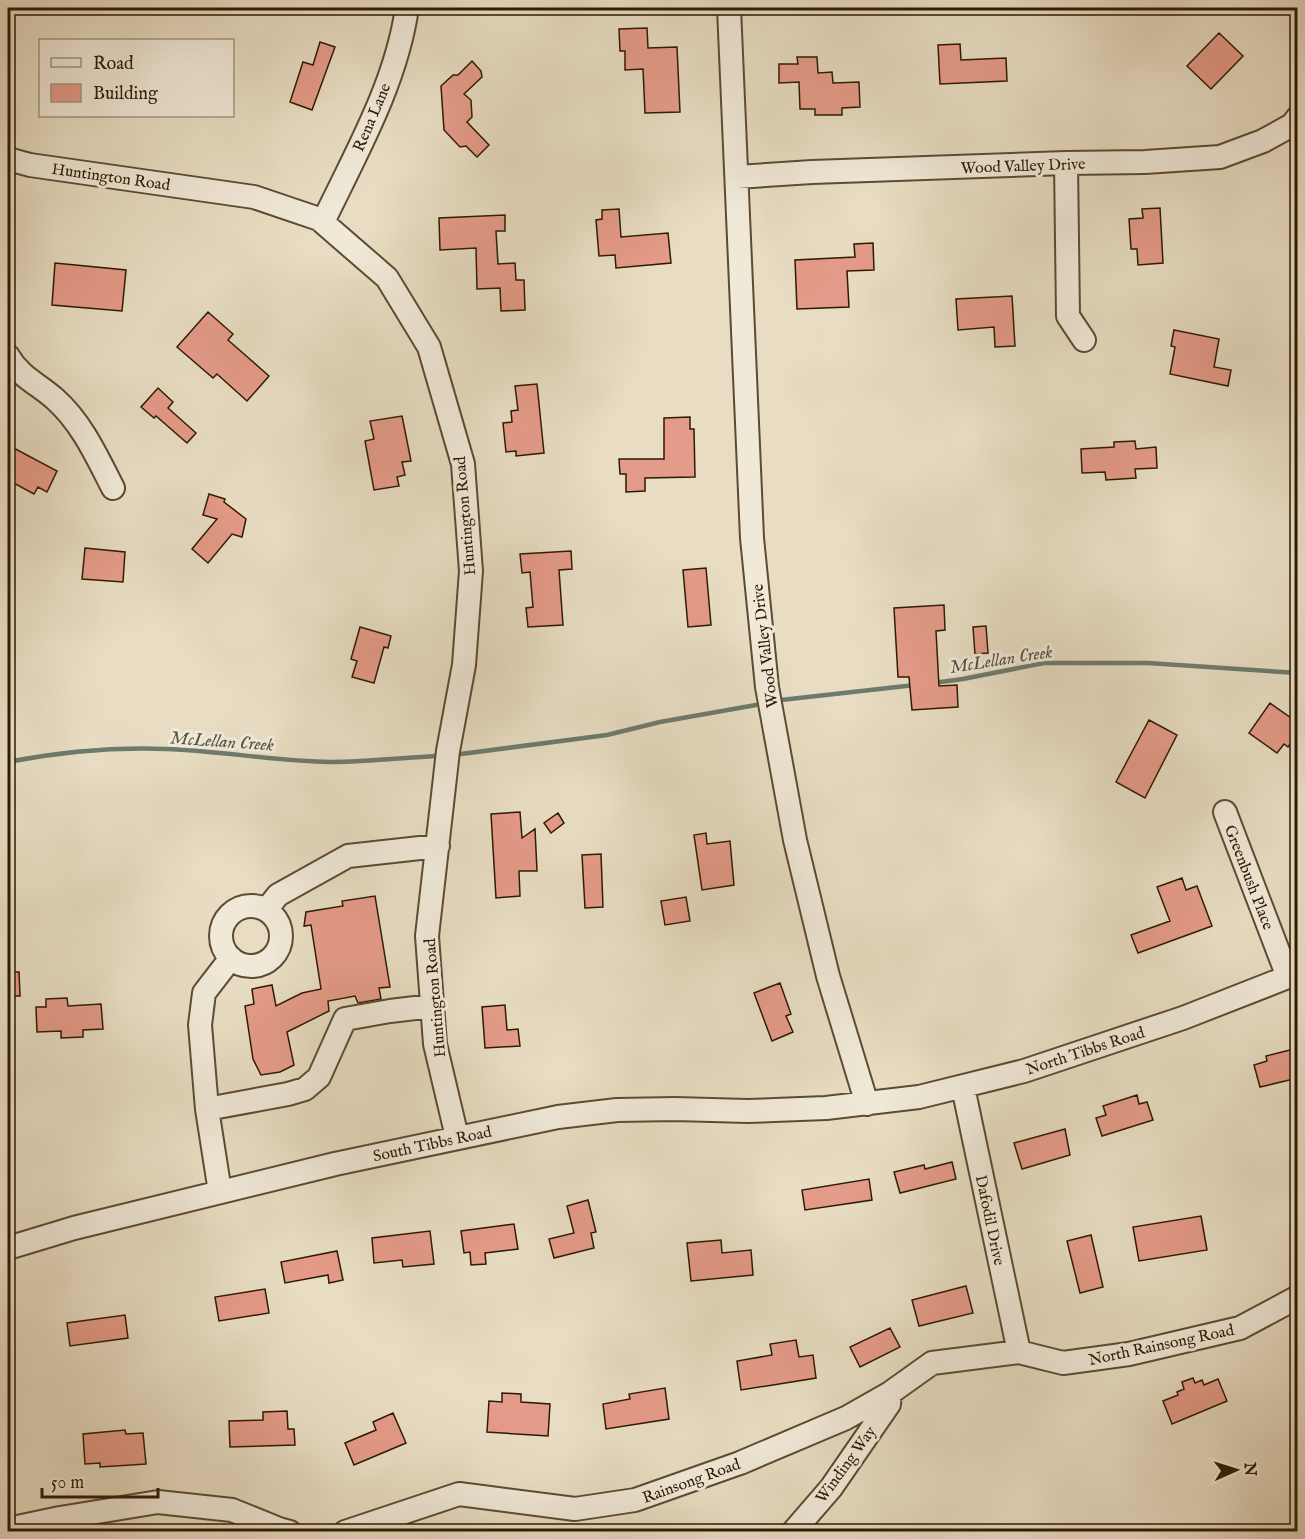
<svg xmlns="http://www.w3.org/2000/svg" width="1305" height="1539" font-family="'IM FELL English',serif">
	<rect width="100%" height="100%" fill="#e8ddc3"/>
	<filter id="stains"><feTurbulence type="fractalNoise" baseFrequency=".00333" numOctaves="4"/><feColorMatrix values="0 0 0 0 .2 0 0 0 0 .09 0 0 0 0 .02 0 0 0 .5 -.17"/></filter>
	<radialGradient id="worn" r=".72"><stop offset=".6" stop-color="#630" stop-opacity="0"/><stop offset="1" stop-color="#630" stop-opacity=".3"/></radialGradient>
	<g fill="none" stroke-linecap="round" stroke-linejoin="round">
		<path stroke="#6d7b6e" stroke-width="4.5" d="M933 683 963 679 1044 663H1148L1298 673
			M781 700 915 685
			M461 754 607 735 660 722 756 705
			M8 762C60 752 113 747 166 749 221 751 275 761 330 762 365 762 401 758 435 756"/>
	</g>
	<path fill="#e59b89" stroke="#2d1a02" stroke-width="1.5" d="M647 28 648 48 677 47 680 112 645 113 643 69 625 70V51H620L619 29Z
		M1219 33 1243 56 1211 89 1187 66Z
		M320 42 335 47 312 110 290 102 303 62 313 65Z
		M960 44 961 60 1006 58 1007 81 940 84 938 45Z
		M797 57H817L818 73 832 72 833 83 859 82 860 107 842 108V115H815V109H800L799 82 779 83V64H798Z
		M472 61 481 71 482 77 464 94 471 100 472 117 467 122 489 145 477 157 466 146 460 147 444 130 441 86 453 75H458Z
		M1160 208 1163 263 1138 265 1137 249H1131L1129 219 1143 218 1142 209Z
		M619 209 621 237 668 233 671 263 616 268 615 255 599 256 596 220 602 219V210Z
		M505 215V231H496L498 264 515 263 516 280H524L525 310 501 311 500 288 477 289 476 248 440 250 439 218Z
		M873 243 874 270 847 271 849 307 797 309 795 260 855 257 854 244Z
		M55 263 126 270 122 311 52 305Z
		M1012 296 1015 346 995 347 994 327 958 330 956 299Z
		M208 312 233 334 228 340 269 376 247 401 217 374 213 378 177 347Z
		M1174 330 1219 339 1214 367 1231 370 1228 386 1170 374 1175 347 1171 346Z
		M537 384 544 453 516 456V451L506 452 503 423 512 422 511 411 518 410 515 386Z
		M158 388 173 402 168 408 196 433 187 443 156 416 154 418 141 407Z
		M402 416 411 461 402 462 405 475 397 477 399 486 374 490 365 441 374 439 370 421Z
		M690 417V429H694L695 477 645 478V491L626 492V474H620L619 459H664V418Z
		M1135 441 1136 449 1156 447 1157 468 1135 469 1136 478 1106 480 1105 472 1082 473 1081 449 1114 447V442Z
		M8 445 57 471 47 492 38 487 34 494 8 480Z
		M209 494 225 499 224 502 246 519 242 537 232 534 208 563 192 549 217 519 203 515Z
		M85 548 125 552 123 582 82 579Z
		M571 551 572 569 559 570 563 625 528 627 526 608 533 607 530 572 522 573 520 554Z
		M706 568 711 625 688 627 683 570Z
		M944 605 945 630 936 631 939 686 957 685 958 707 912 710 909 677H898L894 608Z
		M986 626 988 653 975 654 973 627Z
		M360 627 391 636 388 648 384 647 374 683 352 677 357 661 351 659Z
		M1270 703 1298 723V734L1288 747 1284 744 1277 753 1249 733Z
		M1149 720 1177 735 1145 798 1116 782Z
		M520 812 522 838 535 829 537 871H519L520 896 496 898 491 814Z
		M558 813 564 823 551 833 544 823Z
		M706 833 707 844 730 841 734 885 702 890 694 835Z
		M601 854 603 907 585 908 582 855Z
		M1182 878 1186 890 1197 886 1212 926 1138 953 1131 935 1170 921 1157 887Z
		M375 896 390 987 379 988 381 999 358 1003 355 996 328 1001 329 1011 287 1032 294 1065 280 1072 261 1075 253 1059 245 1006 254 1004 252 989 272 985 276 1006 302 993 321 989 311 925 304 926 306 912 343 906 342 901Z
		M686 897 690 921 665 925 661 901Z
		M8 972H19L20 996H8Z
		M780 983 791 1014 786 1016 793 1032 772 1041 754 993Z
		M67 998 68 1006 101 1004 103 1029 83 1030V1037L61 1038V1031L37 1032 36 1007H46V999Z
		M505 1005 507 1030 518 1029 520 1046 485 1048 482 1007Z
		M1298 1048V1078L1260 1087 1254 1065 1267 1061 1266 1056Z
		M1137 1095 1139 1104 1147 1102 1153 1120 1102 1136 1096 1118 1106 1115 1103 1106Z
		M1065 1129 1070 1155 1022 1169 1014 1143Z
		M952 1162 956 1179 900 1193 894 1172 924 1165 925 1169Z
		M869 1179 872 1200 805 1210 802 1190Z
		M588 1200 596 1232 591 1233 594 1248 554 1258 549 1239 574 1233 567 1206Z
		M1201 1216 1207 1250 1139 1261 1133 1227Z
		M514 1224 518 1249 485 1253 486 1264 471 1265 470 1252 464 1253 461 1231Z
		M430 1231 434 1264 403 1267 402 1260 374 1263 372 1238Z
		M1091 1235 1103 1287 1080 1293 1067 1241Z
		M721 1240 722 1253 751 1250 753 1275 691 1281 687 1243Z
		M337 1251 343 1280 329 1283 328 1275 285 1283 281 1262Z
		M966 1286 973 1313 919 1326 912 1300Z
		M265 1289 269 1313 219 1321 215 1297Z
		M125 1315 128 1338 70 1346 67 1323Z
		M890 1328 900 1347 860 1367 850 1347Z
		M796 1340 799 1357 813 1355 816 1378 741 1390 737 1361 772 1355 770 1344Z
		M1193 1378 1195 1383 1202 1380 1204 1385 1218 1379 1227 1401 1172 1424 1163 1401 1178 1395 1177 1392 1184 1389 1182 1382Z
		M665 1388 669 1419 606 1429 603 1404 630 1399 629 1394Z
		M502 1393 521 1394V1402L550 1404 548 1436 487 1432 489 1401 502 1402Z
		M287 1411 288 1429H294L295 1445 230 1447 229 1421 263 1420V1412Z
		M393 1413 406 1443 354 1465 345 1443 376 1430 373 1422Z
		M125 1430 126 1434 143 1433 146 1464 100 1467V1463L85 1464 83 1434Z"/>
	<g fill="none" stroke-linecap="round" stroke-linejoin="round">
		<g stroke="#5c4b32" stroke-width="26">
			<path id="minor" d="M729 8 752 538 767 687 795 840 828 976 867 1104
				M8 159 30 165 254 197 319 219 387 278 429 347 463 464 471 571 464 665 448 751 427 936 435 1044 457 1137
				M1066 163 1068 316 1084 340
				M737 177 812 172 1066 163 1145 162 1220 157 1263 141 1292 125 1298 117
				M323 222C356 153 396 84 407 8
				M8 356C21 378 37 383 55 399 82 423 97 457 113 488
				M1225 812 1288 977
				M221 936a30 30 0 1 1 60 0a30 30 0 1 1-60 0Z
				M266 910 278 895 348 856 438 846
				M963 1087 1019 1352
				M207 1109 288 1094 305 1089 319 1077 345 1019 390 1011 432 1006
				M220 1192 207 1109 200 1025 204 993 231 958
				M8 1248 74 1228 335 1164 558 1117 617 1110 675 1109 748 1111 826 1108 919 1097 1024 1071 1183 1018 1298 973
				M8 1529 60 1518 158 1502 232 1510 279 1529 290 1532
				M345 1532 459 1494 575 1509 635 1500 740 1463 846 1418 890 1393 932 1363 1019 1352 1063 1363 1129 1354 1240 1328 1298 1297
				M793 1532 831 1488 889 1404 890 1393"/>
		</g>
		<use href="#minor" stroke="#f0e9d8" stroke-width="22"/>
	</g>
	<g text-anchor="middle" stroke-width="6" stroke-linejoin="round" paint-order="stroke">
		<g font-size="16" fill="#2d1a02" stroke="#f0e9d8">
			<text transform="translate(371 117) rotate(-67)" y="6">Rena Lane</text>
			<text transform="translate(1023 165) rotate(-2)" y="6">Wood Valley Drive</text>
			<text transform="translate(111 176) rotate(8)" y="6">Huntington Road</text>
			<text transform="translate(464 516) rotate(-95)" y="6">Huntington Road</text>
			<text transform="translate(764 646) rotate(-97)" y="6">Wood Valley Drive</text>
			<text transform="translate(1250 877) rotate(69)" y="6">Greenbush Place</text>
			<text transform="translate(434 998) rotate(-95)" y="6">Huntington Road</text>
			<text transform="translate(1085 1050) rotate(-18)" y="6">North Tibbs Road</text>
			<text transform="translate(432 1143) rotate(-12)" y="6">South Tibbs Road</text>
			<text transform="translate(991 1220) rotate(78)" y="6">Dafodil Drive</text>
			<text transform="translate(1161 1344) rotate(-12)" y="6">North Rainsong Road</text>
			<text transform="translate(845 1464) rotate(-54)" y="6">Winding Way</text>
			<text transform="translate(691 1480) rotate(-20)" y="6">Rainsong Road</text>
		</g>
		<g font-size="18" font-style="italic" fill="#525241" stroke="#f0e9d8">
			<text transform="translate(1001 659) rotate(-9)" y="6">McLellan Creek</text>
			<text transform="translate(222 741) rotate(4)" y="6">McLellan Creek</text>
		</g>
	</g>
	<rect width="1305" height="1539" fill="none" stroke="#e8ddc3" stroke-width="30"/>
	<rect x="9" y="9" width="1287" height="1521" fill="none" stroke="#2d1a02" stroke-width="3"/>
	<rect x="15" y="15" width="1275" height="1509" fill="none" stroke="#2d1a02" stroke-width="1.5"/>
	<rect x="39" y="39" width="195" height="78" fill="#f0e9d8" stroke="#a29682" stroke-width="1.5"/>
	<rect x="51" y="58" width="30" height="9" fill="#f0e9d8" stroke="#a29682" stroke-width="1.5"/>
	<text x="93" y="69" font-size="18" fill="#2d1a02">Road</text>
	<rect x="51" y="84" width="30" height="18" fill="#e59b89" stroke="#a29682" stroke-width="1.5"/>
	<text x="93" y="99" font-size="18" fill="#2d1a02">Building</text>
	<g transform="translate(1236 1470) rotate(87)" stroke="#f0e9d8" stroke-width="4.5" paint-order="stroke">
	<path d="M0-4.5L10 22L0 15L-10 22Z" fill="#2d1a02"/>
	<text y="-9" font-size="16" font-weight="bold" text-anchor="middle" fill="#2d1a02">N</text>
	</g>
	<path d="M42 1488v9h116v-9" fill="none" stroke="#2d1a02" stroke-width="3"/>
	<text x="51" y="1488" font-size="18" fill="#2d1a02" stroke="#f0e9d8" stroke-width="4.5" paint-order="stroke">50 m</text>
	<rect width="100%" height="100%" filter="url(#stains)"/>
	<rect width="100%" height="100%" fill="url(#worn)"/>
</svg>
